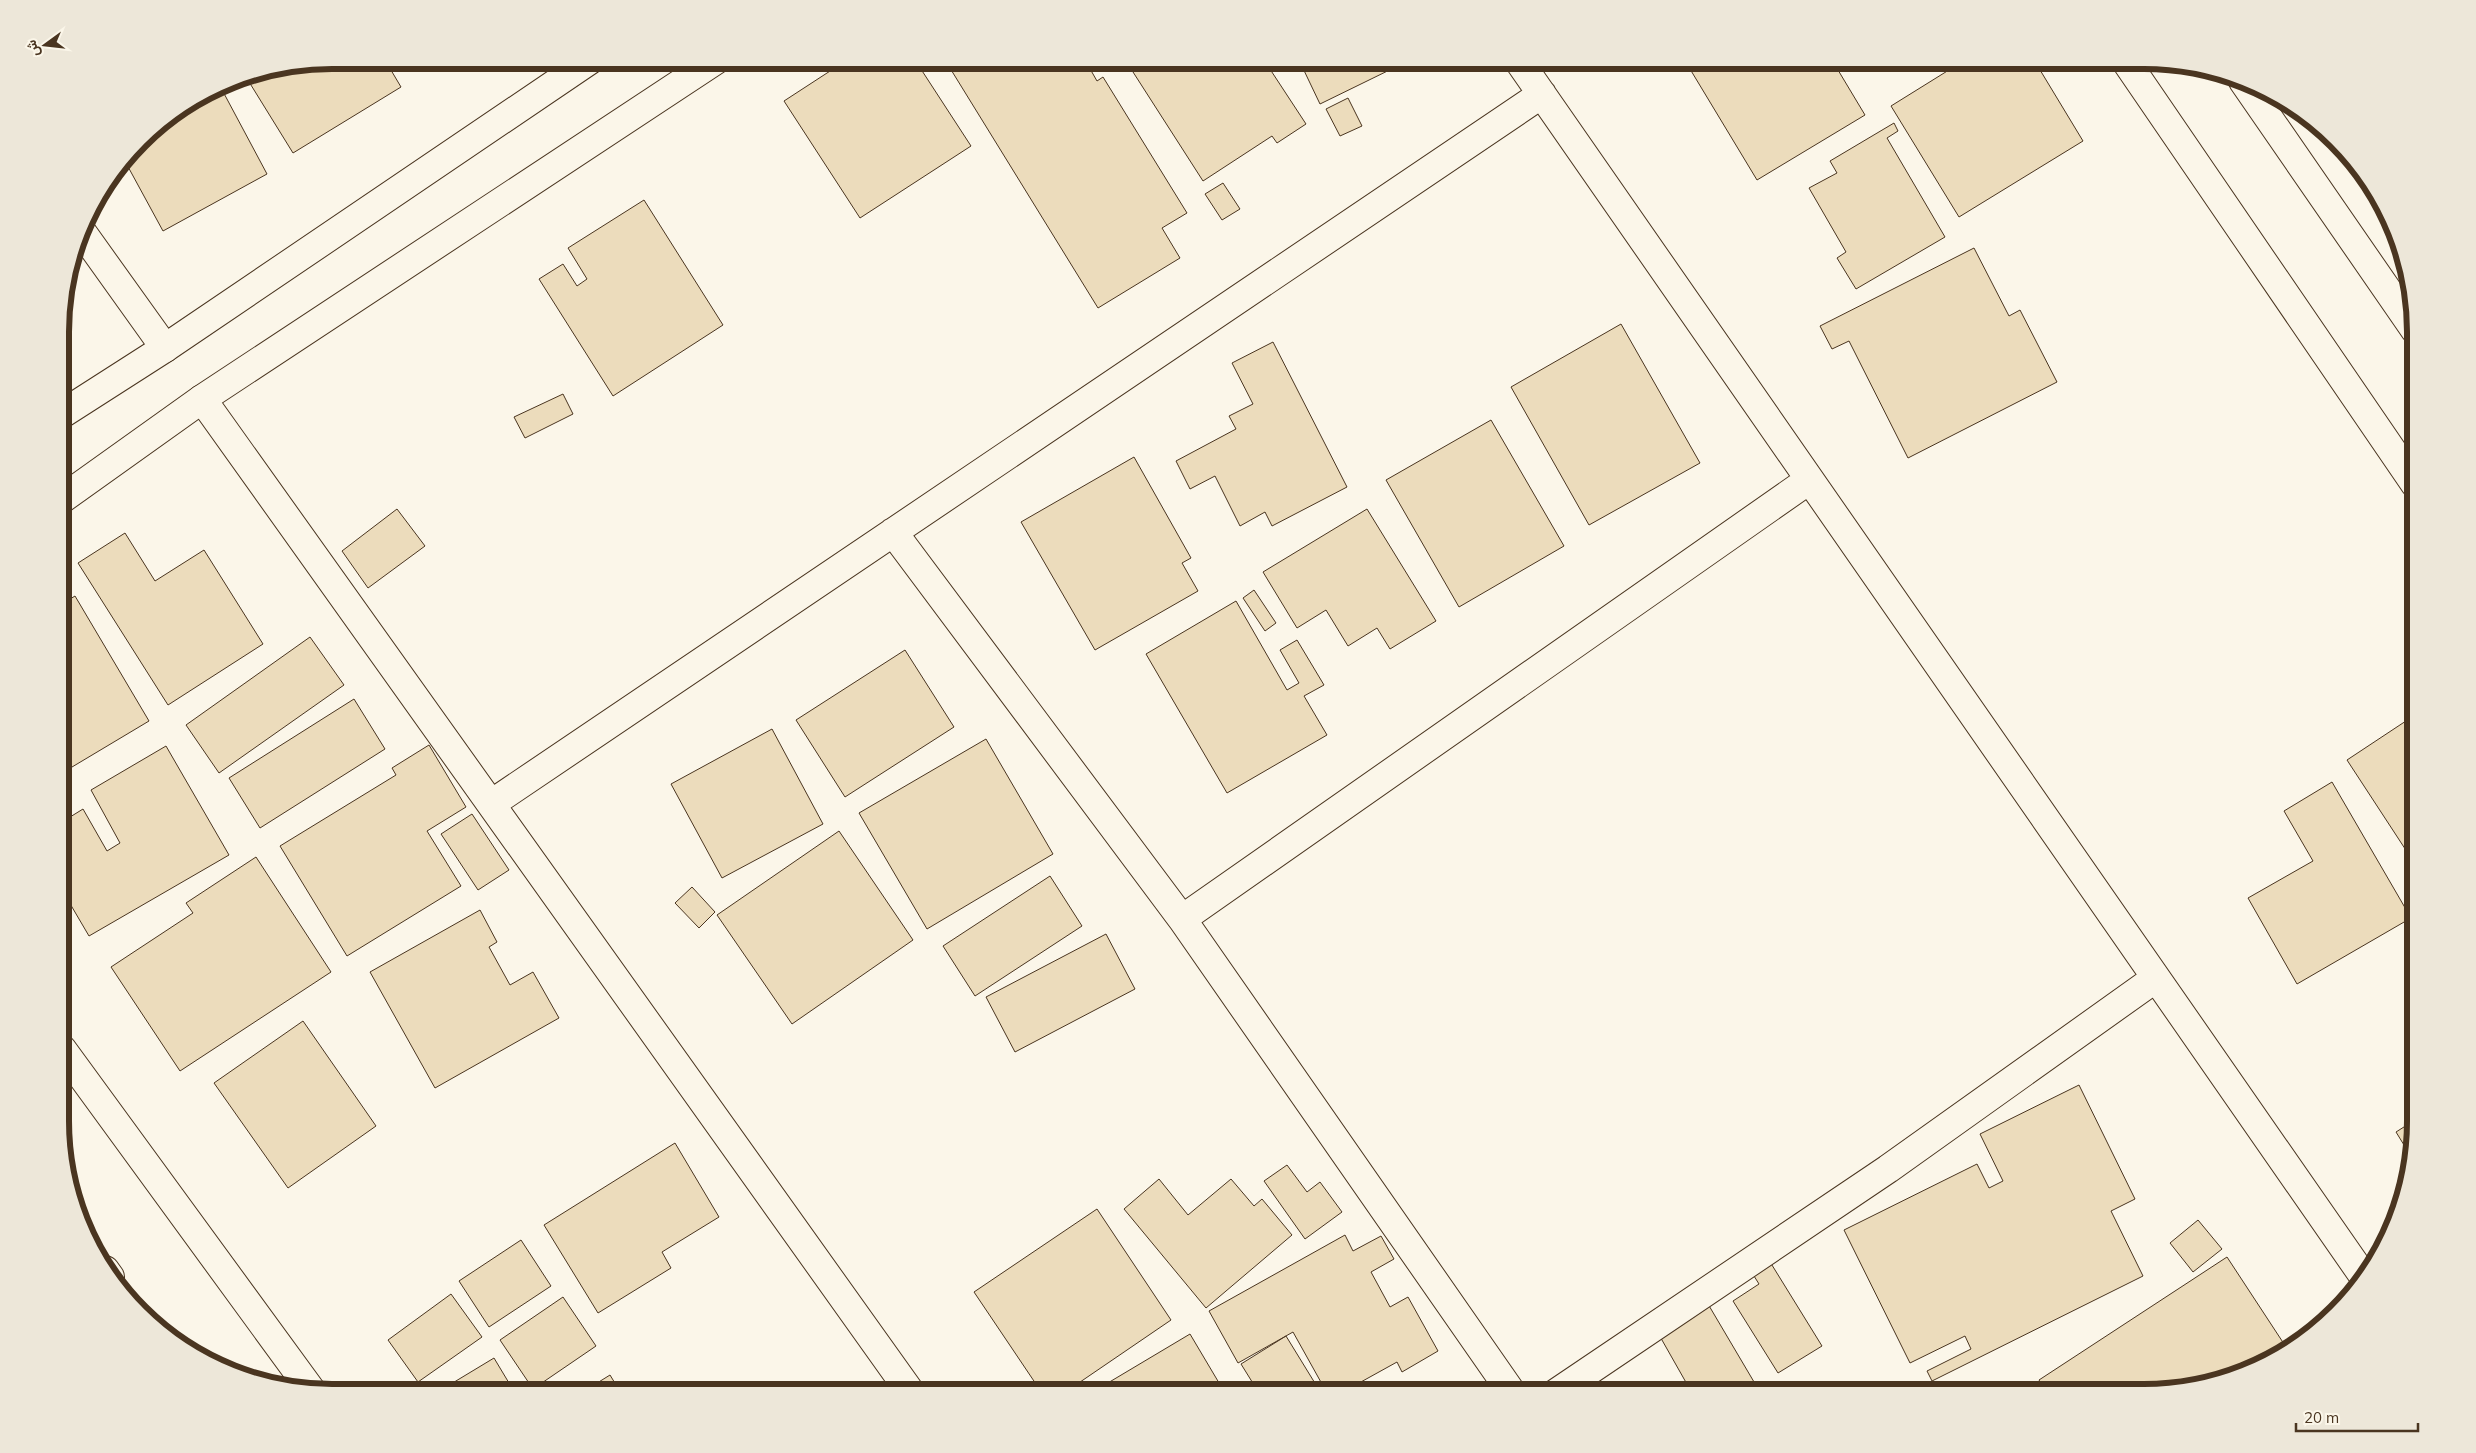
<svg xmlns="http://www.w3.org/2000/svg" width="2476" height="1453" font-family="Mulish,Vazirmatn,sans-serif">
	<rect width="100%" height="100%" fill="#fbf6e9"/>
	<path fill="#ecdcbc" stroke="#4a3520" d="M332 60H385L401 87 293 153 246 77Z
		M847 60H915L971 146 860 218 784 101Z
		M945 60H1085L1097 81 1103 77 1187 213 1162 228 1180 258 1098 308Z
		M1152 60H1264L1306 124 1277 143 1272 136 1203 181 1133 72Z
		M1299 60H1410L1320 104Z
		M1706 60H1832L1865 115 1757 180 1690 69Z
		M1965 60H2034L2083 141 1959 217 1891 106Z
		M220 86 267 174 163 231 126 163 152 128Z
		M1348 98 1362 126 1340 136 1326 109Z
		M1894 123 1898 131 1887 138 1945 237 1856 289 1837 258 1846 252 1809 188 1837 173 1830 161Z
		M1223 183 1240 209 1222 220 1205 194Z
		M644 200 723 325 613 396 539 279 563 264 577 286 587 279 568 248Z
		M1974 248 2009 316 2020 310 2057 382 1908 458 1849 341 1832 349 1820 326Z
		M1621 324 1700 463 1589 525 1511 387Z
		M1273 342 1347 487 1272 526 1265 512 1240 526 1215 476 1190 489 1176 461 1236 429 1229 416 1253 404 1232 363Z
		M563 394 573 414 525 438 514 417Z
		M1491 420 1564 546 1459 607 1386 480Z
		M1134 457 1191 558 1182 563 1198 591 1095 650 1021 522Z
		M397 509 425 546 368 588 342 551Z
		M1367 509 1436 621 1390 649 1377 628 1348 646 1326 610 1297 628 1263 572Z
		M125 533 155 581 204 550 263 644 168 705 78 563Z
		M1254 590 1276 623 1265 631 1243 598Z
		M75 596 149 721 62 773V604Z
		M1236 601 1287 690 1299 683 1280 650 1297 640 1324 685 1304 696 1327 735 1227 793 1146 654Z
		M310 637 344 685 219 773 186 725Z
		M905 650 954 727 845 797 796 720Z
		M354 699 385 749 260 828 229 778Z
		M2415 715V864L2347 760Z
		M772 729 823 824 722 878 671 784Z
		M986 739 1053 854 927 929 859 813Z
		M429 745 466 807 427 831 461 886 347 956 280 846 396 775 392 768Z
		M166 746 229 855 89 936 62 890V822L83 809 107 851 120 843 91 790Z
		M2332 782 2411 918 2297 984 2248 898 2313 861 2284 811Z
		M472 814 509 870 478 890 441 834Z
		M839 831 913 940 792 1024 717 915Z
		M256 857 331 972 180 1071 111 967 193 913 186 903Z
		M1050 876 1082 926 975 996 943 946Z
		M692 887 715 912 699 928 675 903Z
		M480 910 497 942 489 947 510 985 533 972 559 1018 435 1088 370 972Z
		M1106 934 1135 989 1015 1052 986 997Z
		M303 1021 376 1126 288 1188 214 1083Z
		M2079 1085 2135 1199 2111 1211 2143 1276 1932 1381 1927 1371 1971 1349 1965 1336 1910 1363 1844 1230 1977 1164 1989 1188 2003 1181 1980 1134Z
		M2415 1120V1139L2412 1158 2396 1132Z
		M675 1143 719 1217 662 1252 671 1268 598 1313 544 1225Z
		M1287 1165 1307 1192 1320 1182 1342 1212 1305 1239 1264 1181Z
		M1159 1179 1188 1215 1231 1179 1254 1206 1262 1199 1292 1235 1206 1308 1124 1209Z
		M1097 1209 1171 1320 1064 1393H1042L974 1292Z
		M2198 1220 2222 1249 2193 1272 2170 1243Z
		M1345 1235 1353 1251 1381 1236 1394 1259 1371 1272 1390 1307 1408 1297 1438 1351 1402 1372 1397 1362 1341 1393H1327L1293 1332 1238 1363 1209 1311Z
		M521 1240 551 1286 489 1327 459 1281Z
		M1767 1257 1822 1346 1778 1373 1733 1301 1759 1284 1749 1268Z
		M2227 1257 2288 1350 2280 1356 2231 1379 2162 1392H2046L2039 1380Z
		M451 1294 482 1337 418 1382 388 1340Z
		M563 1297 596 1346 533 1389 500 1340Z
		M1708 1304 1757 1387 1748 1393H1692L1658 1333Z
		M1190 1334 1225 1393H1091Z
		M1286 1336 1321 1393H1259L1241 1364Z
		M494 1358 515 1393H436Z
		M610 1375 621 1393H581Z"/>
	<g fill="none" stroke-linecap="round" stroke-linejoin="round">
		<g stroke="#4a3520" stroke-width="30">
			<path id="minor" d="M1518 60 2364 1277
				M82 232 165 348
				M202 399 911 1393
				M893 532 1182 919 1512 1393
				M491 804 1542 94
				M1182 919 1809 480
				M1556 1393 1888 1169 2156 978"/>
		</g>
		<g stroke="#4a3520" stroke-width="30">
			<path id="tertiary" d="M2125 60 2415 484
				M2243 81 2415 330
				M62 414 165 348 590 60
				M62 499 202 399 716 60
				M62 1049 311 1390
				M105 1270 110 1277"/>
		</g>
		<use href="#minor" stroke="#fbf6e9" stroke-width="28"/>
		<use href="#tertiary" stroke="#fbf6e9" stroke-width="28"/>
	</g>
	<path d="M0 0H2476V1453H0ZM332 69H2144A263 263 0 0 1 2407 332V1121A263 263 0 0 1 2144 1384H332A263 263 0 0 1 69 1121V332A263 263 0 0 1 332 69Z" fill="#ede7d9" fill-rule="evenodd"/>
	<path fill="none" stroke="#4a3520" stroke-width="6" d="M332 69H2144A263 263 0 0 1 2407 332V1121A263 263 0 0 1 2144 1384H332A263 263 0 0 1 69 1121V332A263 263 0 0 1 332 69Z"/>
	<g transform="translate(45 45) rotate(255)" stroke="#fbf6e9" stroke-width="4" paint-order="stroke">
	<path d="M0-4L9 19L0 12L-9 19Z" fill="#4a3520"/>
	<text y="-8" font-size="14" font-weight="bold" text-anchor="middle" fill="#4a3520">ش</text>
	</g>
	<path d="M2296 1423v8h122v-8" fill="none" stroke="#4a3520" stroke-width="2.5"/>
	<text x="2304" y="1423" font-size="15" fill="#4a3520" stroke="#fbf6e9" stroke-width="4" paint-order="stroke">20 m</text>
</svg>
